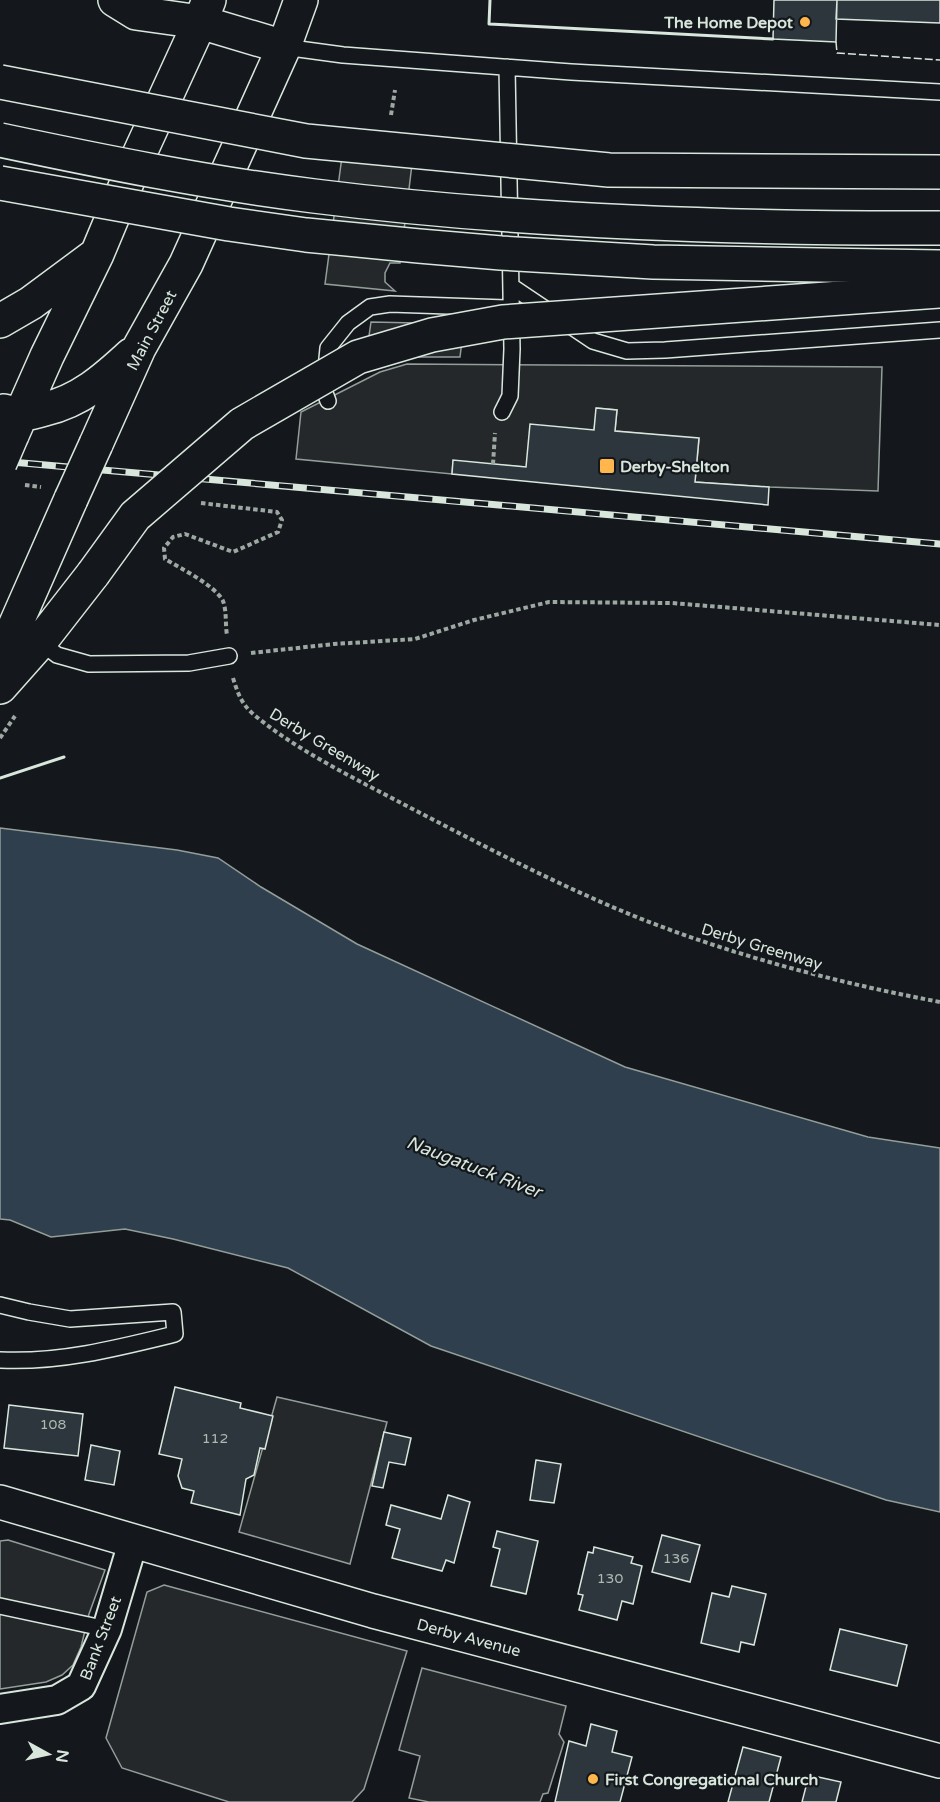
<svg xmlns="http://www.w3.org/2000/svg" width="940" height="1802" font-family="'Varela Round',sans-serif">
	<rect width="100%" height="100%" fill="#14181c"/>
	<path fill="#24282b" stroke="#939e99" stroke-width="1.5" d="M343 149 413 156 400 263H390L385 273V282L395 291 325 284Z
		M371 322 464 324 460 357H366Z
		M407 364 882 367 878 491 769 487 695 482 699 439 615 431 617 410 597 408 594 430 526 467 453 461 452 474 296 459 301 412 380 372Z
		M277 1397 387 1422 350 1564 239 1532Z
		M8 1540 105 1570 89 1614 81 1647 73 1665 62 1675 46 1682 0 1689V1541Z
		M164 1585 407 1651 364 1789 352 1802H229L122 1768 106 1738 147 1592Z
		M422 1668 566 1706 559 1734 564 1742 548 1793 543 1794 540 1802H429L409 1798 420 1756 399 1750Z"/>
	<path fill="#2f3f4d" stroke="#939e99" stroke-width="1.5" d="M0 828 177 850 218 858 261 887 357 944 625 1067 868 1137 940 1148V1512L886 1500 431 1346 288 1268 173 1239 125 1229 51 1237 10 1220 0 1219Z"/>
	<path fill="#2c363c" stroke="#d8e6dc" stroke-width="1.5" d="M774 0H837L836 42 773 39Z
		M837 0H940V23L836 19Z
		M596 408 617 410 615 431 699 438 695 482 769 487 768 505 452 474 453 460 526 467 530 424 594 430Z
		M175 1387 241 1403 240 1408 273 1416 265 1449 260 1448 254 1475 246 1479 240 1515 191 1503 194 1491 182 1488 178 1476 182 1459 159 1454Z
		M9 1405 83 1414 78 1456 4 1448Z
		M384 1432 411 1438 405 1465 389 1462 383 1488 372 1486Z
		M91 1445 120 1451 114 1485 85 1480Z
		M536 1460 561 1464 554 1503 530 1500Z
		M448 1495 470 1502 454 1563 446 1560 442 1571 392 1558 400 1529 386 1525 391 1505 441 1519Z
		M497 1531 538 1541 526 1594 491 1586 500 1549 493 1547Z
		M662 1535 700 1545 690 1582 652 1572Z
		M594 1547 633 1557 631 1563 642 1566 633 1604 622 1601 617 1620 579 1610 583 1595 578 1594 588 1552 593 1553Z
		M732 1586 766 1594 754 1645 741 1642 739 1652 701 1643 712 1593 729 1597Z
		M840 1629 907 1645 897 1686 830 1670Z
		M591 1724 617 1731 612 1752 632 1757 620 1802H555L569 1741 586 1746Z
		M743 1747 781 1757 769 1802H728Z
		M809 1775 841 1782 836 1802H802Z"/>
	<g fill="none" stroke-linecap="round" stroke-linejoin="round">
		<g stroke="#d8e6dc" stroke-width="18">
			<path id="lane" d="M284 47 343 55 571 72 940 92
				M511 286 593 341 627 351 665 350 940 330
				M328 401 324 390 328 348 348 323 370 307 390 304 506 308
				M502 412 510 396 512 349 507 67
				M40 642 57 655 89 664 189 663 229 656
				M0 1305 29 1312 70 1319 173 1312 175 1334C118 1348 59 1363 0 1360
				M0 1606 107 1629"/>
		</g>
		<g stroke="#d8e6dc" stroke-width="32">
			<path id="street" d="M0 1709 57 1700 81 1686 107 1629 133 1542"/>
		</g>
		<g stroke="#d8e6dc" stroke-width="36">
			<path id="secondary" d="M0 1502 373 1611 940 1761"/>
		</g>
		<g stroke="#d8e6dc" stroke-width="36">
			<path id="primary" d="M200 22 209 0
				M284 47 301 0"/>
		</g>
		<g stroke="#d8e6dc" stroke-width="36">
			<path id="highway" d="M0 321 31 303 93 257
				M4 411C21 416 28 414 45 409 80 401 105 379 131 355
				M12 435 47 356 97 254 133 168 200 22
				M96 444 139 348 186 264 284 47 200 22 136 13 115 0
				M0 660 71 499
				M0 687 40 642 93 574"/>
		</g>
		<path stroke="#9da8a2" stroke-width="4" stroke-dasharray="4.5 3" stroke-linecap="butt" d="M391 115 395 90
			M493 464 495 433
			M25 485 41 487
			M201 503 277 512 282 520 278 532 233 552 185 534 173 537 164 548 165 559C180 568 216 586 223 601 227 612 225 624 227 635
			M251 653 334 644 415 639 474 620 549 602 672 603 940 625
			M233 678C237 691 241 703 252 713 294 749 354 778 403 804 482 845 561 887 644 920 739 957 839 983 940 1002
			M0 738 15 716"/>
		<use href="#lane" stroke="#14181c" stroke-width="15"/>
		<use href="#street" stroke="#14181c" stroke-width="28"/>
		<use href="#secondary" stroke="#14181c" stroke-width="33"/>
		<use href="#primary" stroke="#14181c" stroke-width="33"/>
		<use href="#highway" stroke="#14181c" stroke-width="33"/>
		<g stroke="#d8e6dc" stroke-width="7">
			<path id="rail" d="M0 461 940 544"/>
		</g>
		<use href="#rail" stroke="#14181c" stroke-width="4.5" stroke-dasharray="14" stroke-linecap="butt"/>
		<g stroke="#d8e6dc" stroke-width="36" stroke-linecap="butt">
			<path id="highway-bridge" d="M0 82 306 141 609 170 940 172
				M0 140C104 162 208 183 314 196 521 222 731 229 940 228
				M0 183 229 224 306 235 419 246 501 253 653 262 940 267
				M0 463 12 435
				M71 499 96 444
				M93 574 135 516 242 424 358 357 432 335 503 322 940 291"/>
		</g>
		<use href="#highway-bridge" stroke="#14181c" stroke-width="33"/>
		<path stroke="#d8e6dc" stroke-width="1.5" stroke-dasharray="8 3" stroke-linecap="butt" d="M836 42 837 53 940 60"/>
		<path stroke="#d8e6dc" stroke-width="3" d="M490 0 489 24 773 39
			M0 778 64 757"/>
	</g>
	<g fill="#ffb74d" stroke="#14181c" stroke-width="2">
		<circle cx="805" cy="22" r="6"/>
		<rect x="599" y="458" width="16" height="16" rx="3"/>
		<circle cx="593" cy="1779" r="6"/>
	</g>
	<g text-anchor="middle" stroke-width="4.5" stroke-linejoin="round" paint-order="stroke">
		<g font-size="14" fill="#adbab4">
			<text x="53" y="1429">108</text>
			<text x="215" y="1443">112</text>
			<text x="676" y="1563">136</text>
			<text x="610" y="1583">130</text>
		</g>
		<g font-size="16" font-weight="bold" fill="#d8e6dc" stroke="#14181c" text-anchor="start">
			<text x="793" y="28" text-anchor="end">The Home Depot</text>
			<text x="620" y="472">Derby-Shelton</text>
			<text x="605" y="1785">First Congregational Church</text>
		</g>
		<g font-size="16" fill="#d8e6dc" stroke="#14181c">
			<text transform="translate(151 330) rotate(-62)" y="6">Main Street</text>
			<text transform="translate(325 744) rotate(31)" y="6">Derby Greenway</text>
			<text transform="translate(762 946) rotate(17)" y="6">Derby Greenway</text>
			<text transform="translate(469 1637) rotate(15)" y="6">Derby Avenue</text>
			<text transform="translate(100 1638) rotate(-69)" y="6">Bank Street</text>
		</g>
		<g font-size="18" font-style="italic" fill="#d8e6dc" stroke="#14181c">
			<text transform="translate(474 1167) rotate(21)" y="6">Naugatuck River</text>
		</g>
	</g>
	<g transform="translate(48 1754) rotate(98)" stroke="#14181c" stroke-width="4.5" paint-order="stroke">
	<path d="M0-4.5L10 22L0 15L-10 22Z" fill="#d8e6dc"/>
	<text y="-9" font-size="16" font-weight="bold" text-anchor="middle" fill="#d8e6dc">N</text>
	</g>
</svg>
